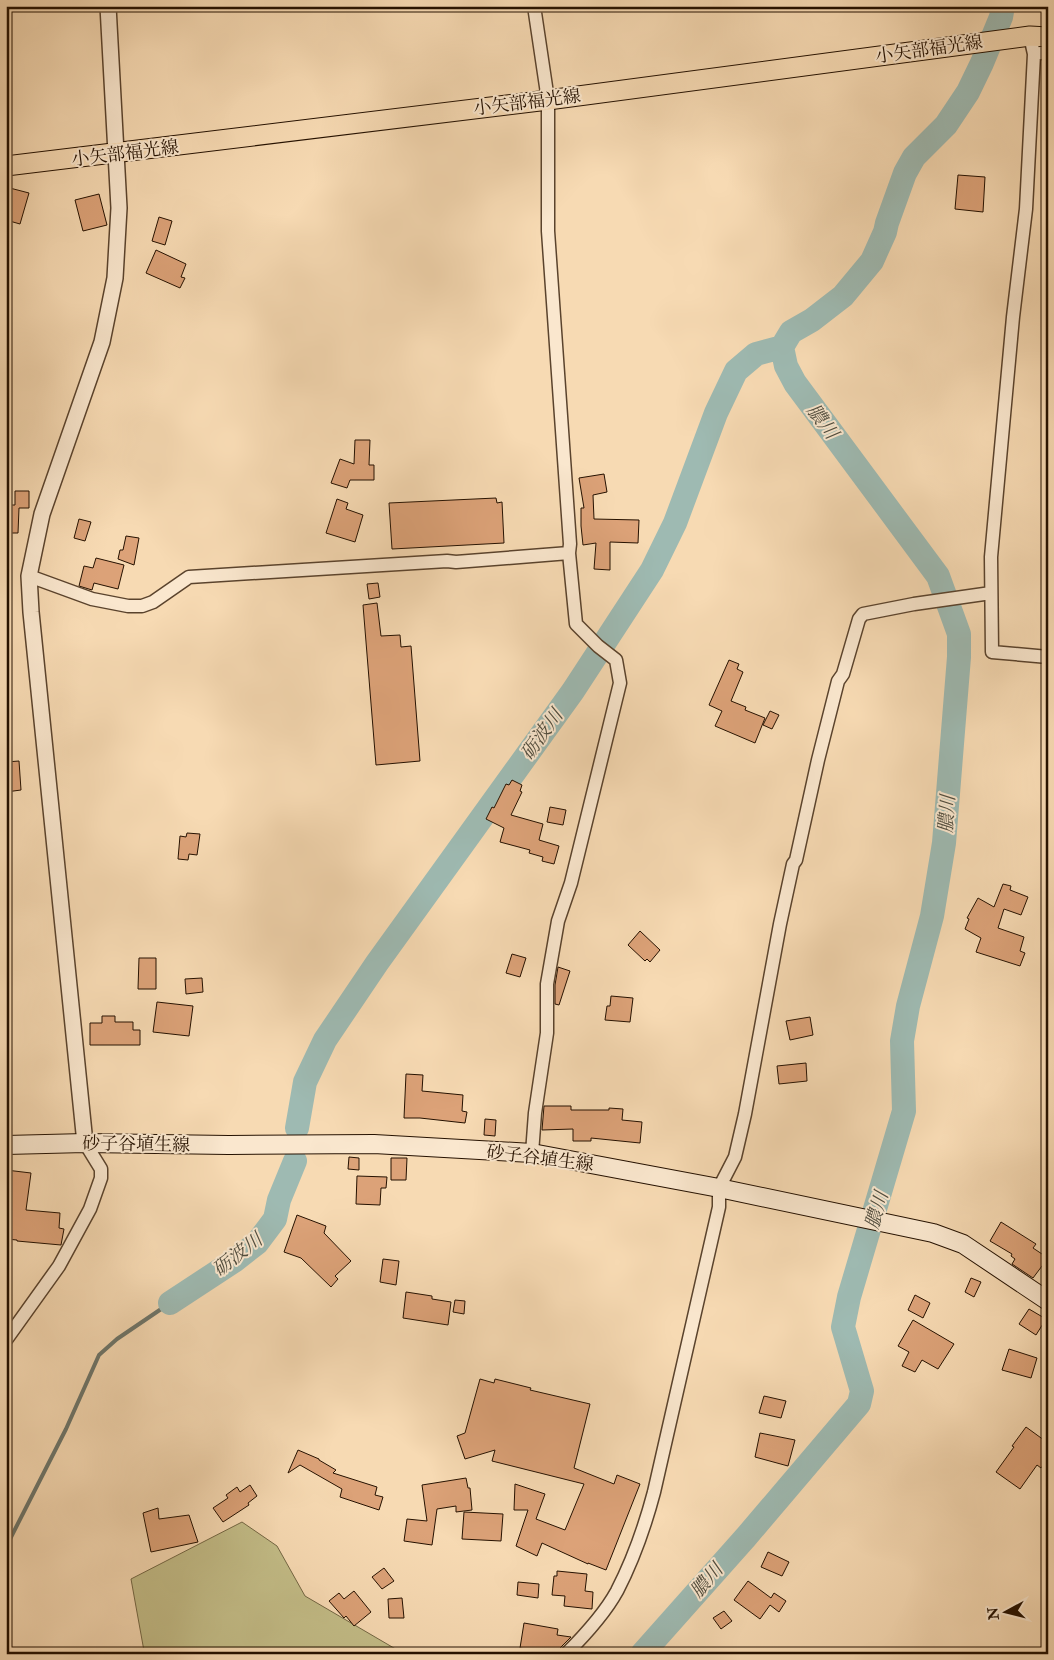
<svg xmlns="http://www.w3.org/2000/svg" width="1054" height="1660" font-family="'IM FELL Double Pica','Noto Serif JP',serif">
	<rect width="100%" height="100%" fill="#f7dab3"/>
	<filter id="stains"><feTurbulence type="fractalNoise" baseFrequency=".004" numOctaves="4"/><feColorMatrix values="0 0 0 0 .2 0 0 0 0 .09 0 0 0 0 .02 0 0 0 .5 -.17"/></filter>
	<radialGradient id="worn" r=".72"><stop offset=".6" stop-color="#630" stop-opacity="0"/><stop offset="1" stop-color="#630" stop-opacity=".3"/></radialGradient>
	<path fill="#c3bd88" stroke="#746744" d="M242 1522 277 1546 305 1596 399 1651 400 1654H142L144 1651 131 1579Z"/>
	<g fill="none" stroke-linecap="round" stroke-linejoin="round">
		<path stroke="#6e766b" stroke-width="4" d="M6 1547 66 1429 99 1355 117 1339 170 1303"/>
		<path stroke="#9ebab2" stroke-width="24" d="M297 1128 305 1082 325 1040 377 963 573 691 652 570 675 523 716 413 736 371 756 354 782 347
			M170 1303 234 1261 257 1243 275 1219 279 1200 295 1161
			M642 1654 746 1537 859 1404 862 1391 843 1327 849 1297 904 1111 902 1041 908 1006 932 916 944 843 959 657V634L938 576 795 383 786 366 782 347 791 332 812 320 843 296 872 261 885 232 887 223 905 173 914 157 946 125 968 92 982 63 1001 17 1003 6"/>
	</g>
	<path fill="#dca278" stroke="#251100" d="M958 175 985 177 983 212 955 209Z
		M6 187 29 193 20 224 6 220Z
		M99 194 107 225 83 231 75 200Z
		M159 217 172 221 165 245 152 241Z
		M156 250 186 264 181 277 185 278 180 288 146 273Z
		M355 440H370L369 465H374V480H350L347 488 331 483 340 459 354 464Z
		M604 474 607 492 593 495 594 519 639 520 638 543 610 542V570L594 569 596 543 583 545 581 526V508H584L579 478Z
		M15 491H29V508H19L18 533H6V505H15Z
		M496 498 497 503 502 502 504 543 392 549 389 503Z
		M337 499 348 503 346 509 363 515 355 542 326 533Z
		M79 519 91 522 85 541 74 538Z
		M126 536 139 538 134 565 118 559 120 550H123Z
		M96 558 124 565 118 589 94 583 92 590 79 586 84 566 93 568Z
		M378 583 380 597 369 599 367 584Z
		M377 603 381 636 400 635 401 647 411 646 420 761 376 765 363 605Z
		M729 660 739 664 737 669 743 672 731 701 746 707 745 710 765 718 755 743 715 726 722 711 709 705Z
		M770 711 779 715 772 729 763 725Z
		M19 761 21 790 6 792V762Z
		M512 780 522 785 520 791 522 792 511 815 543 824 539 840 559 846 554 864 542 861 543 857 529 853 530 850 500 842 504 828 486 819 492 807 494 808 506 784 509 785Z
		M550 807 566 810 563 825 547 822Z
		M187 833 200 834 197 855 189 854 188 860 178 859 180 836 186 837Z
		M1003 884 1011 886 1010 890 1028 897 1021 915 1004 909 998 928 1024 937 1020 951 1025 953 1020 966 976 952 981 938 965 929 969 919 967 918 978 898 994 907Z
		M640 931 660 950 650 962 647 959 645 961 628 945Z
		M512 954 526 958 520 977 506 973Z
		M139 958H156V989H138Z
		M558 967 570 971 559 1005 555 1004V985Z
		M202 978 203 992 186 994 185 979Z
		M611 996 633 998 630 1022 605 1020 607 1006H610Z
		M157 1002 193 1006 189 1036 153 1032Z
		M102 1016H115V1022H133V1030H140V1045H90V1023H102Z
		M810 1017 813 1035 790 1040 786 1021Z
		M806 1063 807 1081 779 1084 777 1066Z
		M406 1074 423 1075 422 1091 463 1095 462 1111 467 1112 465 1123 420 1118H404Z
		M544 1106H571V1110H609V1108L623 1109 622 1120 642 1122 640 1143 591 1138V1141H573V1129L542 1130Z
		M485 1119 496 1120 495 1136 484 1135Z
		M349 1157 359 1158V1170L348 1169Z
		M391 1158H407L406 1180H391Z
		M6 1170 31 1173 26 1210 60 1213 59 1228 64 1229 61 1245 17 1241V1240L6 1239Z
		M357 1176 387 1177 386 1188H381L380 1205 356 1204Z
		M297 1215 326 1226 324 1233 351 1261 335 1276 338 1279 331 1287 301 1258 284 1252Z
		M1001 1222 1036 1244 1033 1248 1048 1258 1033 1278 1012 1264 1015 1259 1011 1256 1012 1254 990 1241Z
		M383 1259 399 1261 396 1285 380 1282Z
		M971 1278 981 1282 974 1297 965 1292Z
		M406 1292 432 1296V1299L451 1302 448 1325 403 1318Z
		M915 1295 930 1303 923 1318 908 1310Z
		M455 1300 465 1301 464 1314 453 1312Z
		M1029 1309 1046 1319 1036 1335 1019 1324Z
		M913 1320 954 1344 938 1369 922 1360 915 1372 902 1366 909 1352 898 1346Z
		M1009 1349 1037 1358 1031 1378 1002 1370Z
		M480 1379 494 1383 495 1379 531 1388 530 1390 590 1404 574 1468 614 1484 617 1475 640 1484 606 1570 588 1563V1564L542 1543 537 1556 516 1546 528 1510H514L515 1484 545 1494 536 1519 565 1530 584 1484 492 1461 495 1450 465 1459 457 1436 465 1433Z
		M764 1396 786 1401 781 1418 759 1413Z
		M1026 1427 1048 1443V1459L1041 1468 1037 1465 1020 1489 996 1472 1014 1447 1012 1446Z
		M760 1433 795 1440 788 1466 755 1457Z
		M298 1450 319 1459V1460L336 1470 333 1473 377 1487 375 1495 383 1497 379 1510 340 1497 342 1489 300 1465 288 1473Z
		M466 1478 468 1488H470L472 1510 456 1512V1506L437 1509 432 1545 404 1541 407 1519 427 1521 422 1485Z
		M250 1485 257 1496 248 1503 249 1505 223 1522 213 1508 228 1498 226 1495 237 1487 240 1492Z
		M158 1508 159 1519 189 1515 198 1542 151 1552 143 1513Z
		M464 1512 503 1514 501 1541 462 1539Z
		M768 1552 789 1562 782 1576 761 1567Z
		M384 1568 394 1581 382 1589 372 1577Z
		M557 1571 587 1574 585 1591 593 1592 592 1609 564 1606 565 1596 552 1595 554 1576H557Z
		M748 1581 771 1598 774 1593 786 1601 779 1612 770 1605 760 1619 734 1600Z
		M518 1582 539 1584 538 1598 517 1595Z
		M354 1591 371 1612 354 1626 346 1616 344 1618 329 1601 339 1593 344 1599Z
		M402 1598 404 1618H389L388 1599Z
		M724 1611 732 1621 721 1629 713 1618Z
		M524 1623 558 1629 557 1635 571 1637 560 1648 558 1654 520 1648Z"/>
	<g fill="none" stroke-linecap="round" stroke-linejoin="round">
		<g stroke="#5a432d" stroke-width="15">
			<path id="minor" d="M1030 36 1034 54 1026 209 1013 317 991 557 992 652 1048 657
				M1034 54 1048 52
				M29 576 92 599 128 606H142L153 602 189 577 447 561 456 562 569 553
				M532 1153 535 1113 547 1033V984L558 921 571 883 620 683 616 660 598 646 576 624 569 553 570 544 548 231V100L534 6
				M6 1340 59 1266 90 1209 101 1178V1169L85 1143
				M566 1654C584 1636 605 1613 617 1591 633 1560 645 1526 654 1492L719 1207V1188L735 1157 745 1114 780 924 793 864 796 860 818 760 838 681 843 674 859 619 863 614 914 604 991 593"/>
		</g>
		<g stroke="#5a432d" stroke-width="18">
			<path id="tertiary" d="M85 1143 31 612 29 576 42 514 102 342 115 278 119 208 108 6"/>
		</g>
		<g stroke="#251100" stroke-width="20">
			<path id="secondary" d="M6 1145 85 1143 229 1145 374 1144 532 1153 719 1188 933 1233 963 1244 1048 1301"/>
		</g>
		<g stroke="#251100" stroke-width="21">
			<path id="primary" d="M6 166 548 100 1030 36 1048 37"/>
		</g>
		<use href="#minor" stroke="#fae7ce" stroke-width="12"/>
		<use href="#tertiary" stroke="#fae7ce" stroke-width="15"/>
		<use href="#secondary" stroke="#fae7ce" stroke-width="18"/>
		<use href="#primary" stroke="#f7dab3" stroke-width="19"/>
	</g>
	<g text-anchor="middle" stroke-width="4" stroke-linejoin="round" paint-order="stroke">
		<g font-size="18" fill="#251100" stroke="#fae7ce">
			<text transform="translate(929 49) rotate(-8)" y="6">小矢部福光線</text>
			<text transform="translate(527 102) rotate(-7)" y="6">小矢部福光線</text>
			<text transform="translate(125 153) rotate(-7)" y="6">小矢部福光線</text>
			<text transform="translate(136 1144) rotate(1)" y="6">砂子谷埴生線</text>
			<text transform="translate(540 1158) rotate(7)" y="6">砂子谷埴生線</text>
		</g>
		<g font-size="19" font-style="italic" fill="#4f4c3e" stroke="#fae7ce">
			<text transform="translate(823 421) rotate(53)" y="7">膿川</text>
			<text transform="translate(541 734) rotate(-54)" y="7">砺波川</text>
			<text transform="translate(946 814) rotate(-86)" y="7">膿川</text>
			<text transform="translate(876 1210) rotate(-74)" y="7">膿川</text>
			<text transform="translate(237 1254) rotate(-38)" y="7">砺波川</text>
			<text transform="translate(706 1580) rotate(-49)" y="7">膿川</text>
		</g>
	</g>
	<rect width="1054" height="1660" fill="none" stroke="#f7dab3" stroke-width="25"/>
	<rect x="8" y="8" width="1039" height="1645" fill="none" stroke="#251100" stroke-width="2.5"/>
	<rect x="12" y="12" width="1029" height="1635" fill="none" stroke="#251100"/>
	<g transform="translate(1006 1612) rotate(263)" stroke="#fae7ce" stroke-width="4" paint-order="stroke">
	<path d="M0-4L9 19L0 12L-9 19Z" fill="#251100"/>
	<text y="-8" font-size="14" font-weight="bold" text-anchor="middle" fill="#251100">N</text>
	</g>
	<rect width="100%" height="100%" filter="url(#stains)"/>
	<rect width="100%" height="100%" fill="url(#worn)"/>
</svg>
